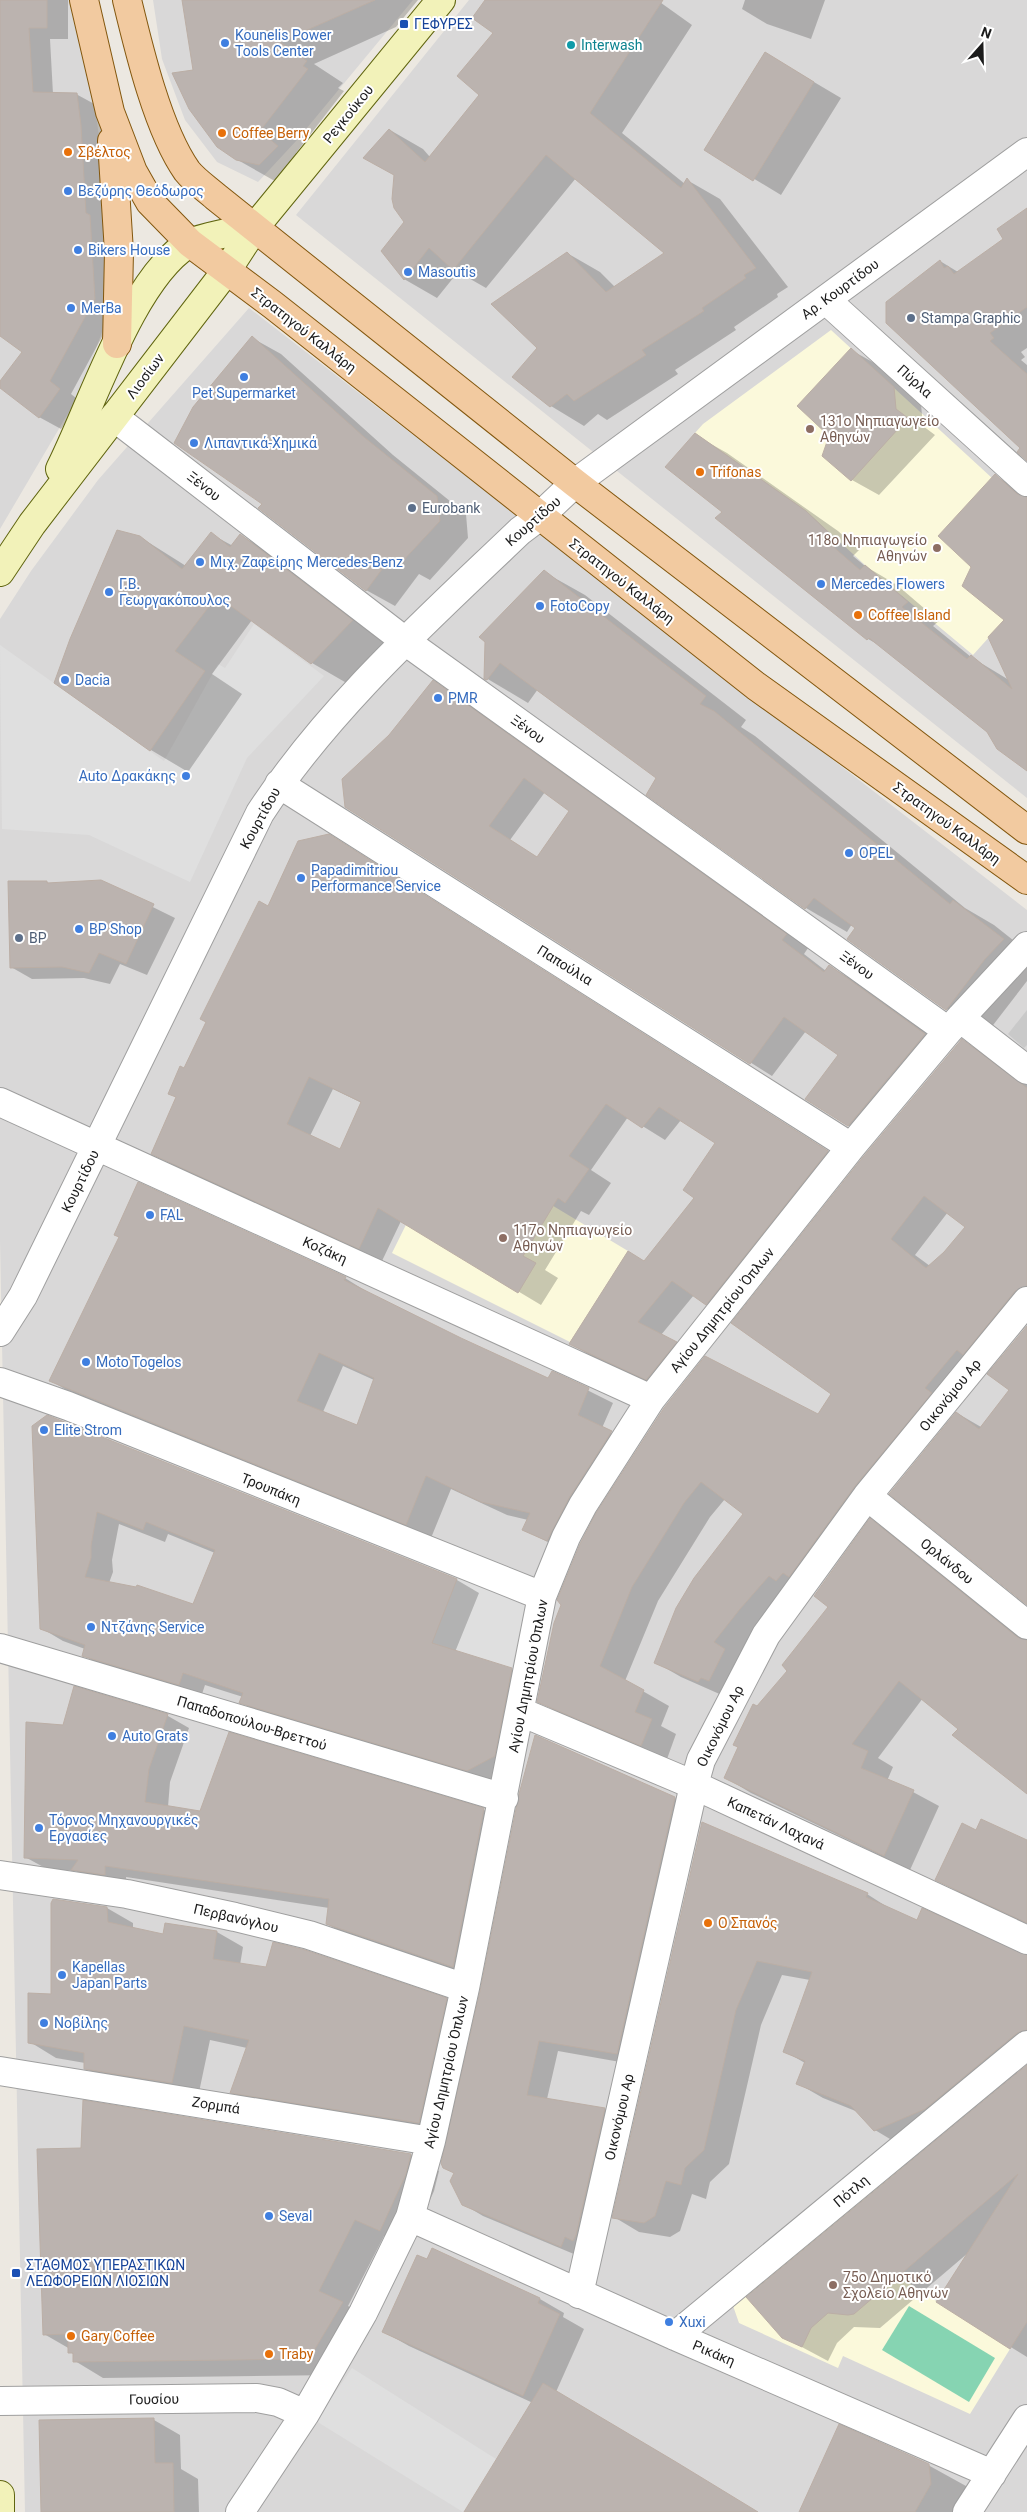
<svg xmlns="http://www.w3.org/2000/svg" width="1027" height="2512" font-family="Roboto,sans-serif">
	<rect width="100%" height="100%" fill="#ece8e1"/>
	<path fill="#d9d8d8" d="M0 0H69L96 114 112 235 107 318 80 393 0 529Z
		M153 0H413L297 140 258 182 217 162 185 120 162 59Z
		M469 0H1027V798L296 215Z
		M249 308 1027 910V2512H25L0 1241V619L31 571 98 480Z"/>
	<path fill="#fbf9db" d="M831 330 992 478 1027 595 973 655 865 565 806 511 695 433 703 424Z
		M447 1142 628 1251 570 1342 392 1253Z
		M901 2165 927 2201 898 2276 1010 2349 970 2414 843 2356 838 2368 739 2323 732 2303Z"/>
	<path fill="#c9c9c9" d="M1027 1010V1045L1024 1048 1008 1034Z"/>
	<path fill="#86d4b2" d="M909 2306 995 2358 969 2402 882 2350Z"/>
	<path fill="#dfdfdf" d="M254 624 324 676 247 758 190 882 89 835 2 829 0 645 164 761 218 664 225 668Z
		M459 1574 526 1600 512 1668 432 1643Z
		M352 2368 496 2459 463 2512 316 2421Z"/>
	<path fill="#0003" fill-rule="evenodd" d="M0 0H68V39H50L53 94H76L98 106 102 138 116 311 71 394 81 402 61 429 39 417 0 387V383L24 351 0 335Z
		M184 0H418L396 27 314 64 343 83 338 88 344 91 296 153 313 167 295 185 273 180 236 159 195 71Z
		M488 0H657L692 25 622 133 685 184 687 180 720 199 788 287 777 294 778 297 734 327 736 330 675 370 678 374 607 420 598 414 584 426 551 406 514 377 538 348 567 253 600 272 615 287 666 253 576 178 486 288 458 272 437 298 404 279 406 222 396 176 390 130 423 149 430 157 481 95 495 33Z
		M745 0H825L811 39 767 24 742 9Z
		M792 69 841 98 781 195 706 150Z
		M1027 209V348L1021 352 1025 357 1021 360 1027 365V459L940 261 958 272 1005 239Z
		M252 338 281 354 393 455 466 514 468 538 430 580 419 574 395 606 366 590 263 504Z
		M851 350 878 365 921 404 923 426 935 435 879 495 852 480 830 436Z
		M695 435 727 453 838 531 859 550 853 556 865 566 897 585 939 621 933 626 971 657 1009 680 1005 620 972 566 995 476 1027 494V770L988 731 881 646 868 639 724 512Z
		M211 534 233 546 240 535 278 557 389 643 350 685 312 663 252 620 212 674 242 694 188 772 151 750 56 683 140 537 186 566Z
		M544 572 585 595 746 720 741 727 755 736 965 908 994 925 1027 951V981L987 1033 947 1009 849 939 857 928 852 924 847 932 806 908 647 794 658 778 538 689 528 703 486 678Z
		M433 682 455 695 808 948 804 954 826 971 829 966 851 979 946 1047 871 1138 848 1125 839 1054 806 1031 772 1076 346 807 390 736ZM545 792 571 810 538 858 510 840Z
		M352 849 850 1165 729 1317 694 1295 661 1335 698 1356 670 1392 593 1357 571 1344 645 1262 695 1197 716 1142 681 1120 665 1140 628 1117 591 1170 611 1183 589 1215 581 1211 545 1270 558 1278 541 1305 401 1221 382 1261 175 1166 152 1153 177 1098 185 1069 207 1022 201 1018 259 903 268 908ZM333 1089 362 1103 340 1151 310 1136Z
		M100 881 175 918 147 975 120 964 110 984 84 978 32 979 11 967 47 882 50 884Z
		M962 1041 988 1055 1027 1085V1322L739 1657 750 1665 724 1696 681 1677 655 1662 745 1514 725 1499 710 1517 658 1601 625 1681 669 1706 661 1726 676 1734 667 1759 564 1716 539 1701 581 1544 819 1416 832 1393ZM948 1212 967 1227 945 1253 930 1266 915 1255Z
		M345 1278 369 1293 460 1339 549 1379 553 1373 613 1403 602 1428 635 1447 594 1512 572 1554 524 1530 528 1520 507 1515 451 1489 431 1538 75 1395 51 1381ZM343 1366 374 1380 357 1426 323 1412Z
		M1027 1328V1603L957 1413 981 1427 1010 1390Z
		M33 1427 457 1580 479 1593 455 1652 511 1669 534 1682 517 1768 490 1783 263 1715 241 1702 243 1697 205 1685 201 1697 106 1668 83 1655 85 1649 63 1641 41 1628ZM119 1524 165 1542 168 1534 215 1553 193 1605 109 1583 113 1572 112 1560Z
		M870 1520 896 1535 1027 1641V1792L960 1729 923 1698 878 1758 893 1767 887 1781 913 1792 939 1806 910 1870 751 1793 726 1778 758 1707 789 1671 830 1607Z
		M75 1688 168 1716 189 1728 170 1782 168 1807 201 1812 229 1734 484 1810 506 1822 475 1979 349 1936 327 1924 329 1908 126 1877 127 1887 95 1882 76 1871 47 1869 25 1857Z
		M675 1798 694 1809 637 2065 558 2051 547 2099 605 2109 624 2120 581 2257 483 2216 463 2204 451 2181Z
		M703 1823 867 1894 892 1910 917 1921 1027 1957V2060L900 2145 875 2130 858 2112 823 2098 797 2083 805 2063 784 2051 810 1980 782 1975 761 2025 729 2164 710 2182 706 2199 692 2194 680 2231 670 2237 639 2232 614 2217Z
		M976 1831 1027 1841V1924L962 1894 937 1879Z
		M107 1908 133 1923V1929L164 1936 166 1925 217 1932 243 1947 240 1965 446 1999 472 2015 445 2137 258 2107 232 2092 247 2048 210 2040 198 2097 111 2083 85 2068V2063L56 2058 30 2042 53 1995Z
		M1027 2067V2357L937 2301 968 2253 880 2328 854 2327 837 2343 828 2361 783 2337Z
		M84 2102 411 2155 439 2171 434 2191 409 2247 384 2236 348 2306 371 2319 338 2375 103 2378 75 2361V2355L70 2352V2349L44 2334 83 2150Z
		M432 2250 540 2299 564 2313 563 2317 584 2329 556 2392 749 2512H466L533 2403 409 2346 384 2332Z
		M154 2420 180 2435 181 2469 198 2479 199 2512H42L40 2421Z
		M928 2465 966 2486 968 2506 964 2512H800Z"/>
	<path fill="#bbb3af" stroke="#bbaea5" fill-rule="evenodd" d="M0 0H47V28H29L33 92 77 93 81 125 86 213 90 215 95 299 50 381 60 389 39 418 0 388V381L22 352 0 336Z
		M182 0H375L280 42 307 61 303 66 308 69 260 131 278 146 259 165 236 160 217 147 189 109 172 73 193 70Z
		M485 0H663L590 113 681 188 687 178 756 268 744 275 746 278 702 308 704 311 642 350 646 355 574 401 567 394 550 407 512 377 537 348 491 304 567 252 606 292 664 253 546 155 453 270 429 248 404 280 381 251 404 222 394 208 392 199 394 175 363 158 389 129 425 162 479 95 457 76 493 33 472 18Z
		M765 52 814 82 753 181 704 150Z
		M1027 208V307L990 333 994 338 990 341 1027 374V461L1017 452 1020 448 886 323V302L940 260 944 268 948 266 954 274 1003 239 997 229Z
		M252 336 364 437 437 496 440 521 400 564 391 557 366 591 258 508 262 504 174 443 193 407Z
		M851 348 894 387 896 409 908 418 851 481 822 456 829 436 797 406Z
		M695 433 806 511 828 532 822 537 860 570 865 565 908 602 902 607 967 659 971 655 1012 689 988 637 1004 620 962 586 971 567 938 536 995 474 1017 494 1027 497V771L997 749 987 732 869 638 867 640 715 518 722 512 665 467Z
		M117 530 140 536 182 569 211 532 230 547 240 534 353 620 311 664 217 596 175 651 205 671 150 751 54 683 70 639Z
		M544 570 706 696 700 704 714 711 950 904 953 900 1004 939 985 959 946 1010 847 939 855 928 814 898 805 909 646 795 656 778 500 663 487 680 484 679 485 642 479 637Z
		M433 680 787 934 782 940 824 972 829 965 925 1034 848 1126 805 1099 838 1055 784 1017 750 1064 345 807 342 779 389 735ZM524 778 569 811 537 857 489 826Z
		M329 834 828 1151 706 1305 672 1281 638 1322 677 1342 646 1380 569 1344 628 1251 644 1261 694 1198 683 1190 715 1143 659 1107 642 1128 606 1104 569 1156 589 1169 565 1203 558 1198 523 1256 536 1263 518 1293 378 1208 359 1249 151 1154 176 1097 168 1094 180 1066 184 1068 206 1022 200 1019 259 901 268 906 298 841ZM309 1077 361 1102 340 1149 287 1124Z
		M101 880 154 904 126 964 99 953 89 973 62 967 10 968 8 881H47V883Z
		M962 1039 1027 1088V1286L1015 1291 963 1355 957 1350 925 1388 932 1393 855 1486 789 1577 783 1573 776 1581 769 1576 740 1609 714 1642 725 1649 709 1681 701 1678 698 1682 654 1663 676 1608 694 1578 743 1514 701 1482 684 1503 632 1587 600 1666 644 1690 635 1712 652 1719 641 1746 537 1702 554 1623 561 1605 557 1600 580 1544 596 1513 664 1408 705 1356 818 1414 831 1394 731 1323 863 1157ZM924 1196 965 1227 944 1252 926 1268 891 1239Z
		M138 1182 346 1277 344 1280 461 1338 548 1378 552 1371 589 1388 578 1415 612 1431 569 1498 547 1541 522 1530 530 1513 481 1502 426 1476 406 1525 49 1381 119 1237 114 1235ZM319 1353 374 1378 357 1425 297 1401Z
		M1027 1326V1605L889 1494 956 1412 979 1429 1009 1390 987 1374Z
		M47 1415 457 1579 432 1643 512 1668 495 1756 467 1771 239 1703 243 1693 183 1673 179 1685 82 1656 85 1645 40 1629 32 1426ZM97 1512 143 1530 146 1522 215 1550 193 1604 137 1585 136 1587 85 1577 91 1558V1546Z
		M870 1518 1017 1637 1027 1640V1794L952 1735 958 1729 899 1681 852 1744 868 1751 861 1768 914 1790 884 1856 724 1778 738 1747 733 1745 753 1704 757 1706 787 1671 782 1665 828 1607 814 1596Z
		M74 1686 168 1714 149 1769 145 1802 200 1811 229 1732 484 1808 453 1967 326 1924 329 1899 105 1866V1875L71 1870 78 1860 24 1858 26 1722 63 1725Z
		M535 1735 675 1797 617 2054 539 2041 527 2095 605 2108 576 2235 573 2241 565 2237 561 2247 462 2205 450 2181 454 2173 443 2168 441 2163 480 1991 519 1794Z
		M981 1819 1027 1840V1923L935 1880 962 1823 976 1830Z
		M702 1822 868 1893 866 1897 917 1920 922 1908 1027 1955V2030L1017 2033 925 2109 874 2131 851 2106 796 2084 805 2061 783 2052 812 1972 757 1961 736 2010 704 2150 685 2168 681 2185 666 2181 655 2216 644 2223 612 2218Z
		M53 1899 107 1907 108 1922 163 1934 165 1923 217 1931 213 1959 266 1967 273 1942 305 1950 447 1998 419 2123 230 2093 249 2040 184 2026 172 2083 84 2069V2053L28 2043V1993L51 1994V1903Z
		M1027 2065V2322L1010 2349 936 2302 1018 2174 854 2314 848 2315 828 2313 811 2328 802 2347 782 2338 746 2297Z
		M83 2100 411 2154 406 2174 380 2231 355 2220 319 2291 343 2302 309 2359 73 2362V2353H68V2334L43 2335 37 2149 81 2148Z
		M432 2248 540 2298 538 2303 560 2314 523 2396 382 2332 417 2255 427 2259Z
		M543 2383 676 2462 758 2512H464Z
		M154 2418 155 2463H173L174 2512H41L39 2420Z
		M839 2424 929 2464 931 2484 915 2512H799Z"/>
	<g fill="none" stroke-linecap="round" stroke-linejoin="round">
		<g stroke="#9f9f9f" stroke-width="30">
			<path id="street" d="M826 300 1027 482
				M114 417 405 641 948 1031
				M279 784 851 1147
				M960 1018 1027 1070
				M0 1102 651 1399
				M0 1332 23 1296 260 813C330 706 428 619 520 531L540 516 575 483 1027 152
				M0 1382 68 1406 542 1596
				M867 1496 1027 1625
				M0 1648 504 1798
				M521 1712 694 1785 1027 1940
				M0 1875 127 1894 235 1917 309 1935 465 1988
				M0 2071 431 2141
				M410 2217 675 2336 992 2474
				M579 2294 694 1785 701 1760 766 1635 867 1496 1027 1301
				M675 2336 1027 2045
				M0 2401 257 2398 278 2402 305 2414
				M240 2512 305 2414 363 2313 410 2217 431 2141 465 1988 542 1596 566 1537 583 1505 651 1399 851 1147 948 1031 1027 946
				M967 2512 1027 2419"/>
		</g>
		<g stroke="#60650f" stroke-width="30">
			<path id="secondary" d="M60 469C91 408 131 280 188 244 200 237 239 231 255 227
				M0 572 32 524 227 270 255 227 441 0
				M0 2495V2512"/>
		</g>
		<g stroke="#83570e" stroke-width="30">
			<path id="primary" d="M84 0 110 112 133 172 150 202 190 243 273 305 756 686 1027 880
				M127 0C139 50 158 130 187 171 195 181 207 189 216 197L575 483 1027 830
				M112 141 119 252 117 344"/>
		</g>
		<use href="#street" stroke="#fff" stroke-width="28"/>
		<use href="#secondary" stroke="#f2f2b9" stroke-width="28"/>
		<use href="#primary" stroke="#f2caa0" stroke-width="28"/>
	</g>
	<g fill="#1a4fb4" stroke="#fff" stroke-width="2">
		<rect x="399" y="19" width="10" height="10" rx="2.5"/>
		<rect x="11" y="2268" width="10" height="10" rx="2.5"/>
	</g>
	<g fill="#3f7fe0" stroke="#fff" stroke-width="2">
		<circle cx="225" cy="43" r="5"/>
		<circle cx="68" cy="191" r="5"/>
		<circle cx="78" cy="250" r="5"/>
		<circle cx="408" cy="272" r="5"/>
		<circle cx="71" cy="308" r="5"/>
		<circle cx="244" cy="377" r="5"/>
		<circle cx="194" cy="443" r="5"/>
		<circle cx="200" cy="562" r="5"/>
		<circle cx="821" cy="584" r="5"/>
		<circle cx="109" cy="592" r="5"/>
		<circle cx="540" cy="606" r="5"/>
		<circle cx="65" cy="680" r="5"/>
		<circle cx="438" cy="698" r="5"/>
		<circle cx="186" cy="776" r="5"/>
		<circle cx="849" cy="853" r="5"/>
		<circle cx="301" cy="878" r="5"/>
		<circle cx="79" cy="929" r="5"/>
		<circle cx="150" cy="1215" r="5"/>
		<circle cx="86" cy="1362" r="5"/>
		<circle cx="44" cy="1430" r="5"/>
		<circle cx="91" cy="1627" r="5"/>
		<circle cx="112" cy="1736" r="5"/>
		<circle cx="39" cy="1828" r="5"/>
		<circle cx="62" cy="1975" r="5"/>
		<circle cx="44" cy="2023" r="5"/>
		<circle cx="269" cy="2216" r="5"/>
		<circle cx="669" cy="2322" r="5"/>
	</g>
	<circle fill="#0f9aa8" stroke="#fff" stroke-width="2" cx="571" cy="45" r="5"/>
	<g fill="#e8710a" stroke="#fff" stroke-width="2">
		<circle cx="222" cy="133" r="5"/>
		<circle cx="68" cy="152" r="5"/>
		<circle cx="700" cy="472" r="5"/>
		<circle cx="858" cy="615" r="5"/>
		<circle cx="708" cy="1923" r="5"/>
		<circle cx="71" cy="2336" r="5"/>
		<circle cx="269" cy="2354" r="5"/>
	</g>
	<g fill="#5c6f8a" stroke="#fff" stroke-width="2">
		<circle cx="911" cy="318" r="5"/>
		<circle cx="412" cy="508" r="5"/>
		<circle cx="19" cy="938" r="5"/>
	</g>
	<g fill="#8d6e63" stroke="#fff" stroke-width="2">
		<circle cx="810" cy="429" r="5"/>
		<circle cx="937" cy="548" r="5"/>
		<circle cx="503" cy="1238" r="5"/>
		<circle cx="833" cy="2285" r="5"/>
	</g>
	<g text-anchor="middle" stroke-width="4" stroke-linejoin="round" paint-order="stroke">
		<g font-size="14" fill="#164399" stroke="#fff" text-anchor="start">
			<text x="414" y="29">ΓΕΦΥΡΕΣ</text>
			<text x="26" y="2270">ΣΤΑΘΜΟΣ ΥΠΕΡΑΣΤΙΚΩΝ<tspan x="26" dy="16">ΛΕΩΦΟΡΕΙΩΝ ΛΙΟΣΙΩΝ</tspan></text>
		</g>
		<g font-size="14" fill="#366cbe" stroke="#fff" text-anchor="start">
			<text x="235" y="40">Kounelis Power<tspan x="235" dy="16">Tools Center</tspan></text>
			<text x="78" y="196">Βεζύρης Θεόδωρος</text>
			<text x="88" y="255">Bikers House</text>
			<text x="418" y="277">Masoutis</text>
			<text x="81" y="313">MerBa</text>
			<text x="244" y="398" text-anchor="middle">Pet Supermarket</text>
			<text x="204" y="448">Λιπαντικά-Χημικά</text>
			<text x="210" y="567">Μιχ. Ζαφείρης Mercedes-Benz</text>
			<text x="119" y="589">Γ.Β.<tspan x="119" dy="16">Γεωργακόπουλος</tspan></text>
			<text x="831" y="589">Mercedes Flowers</text>
			<text x="550" y="611">FotoCopy</text>
			<text x="75" y="685">Dacia</text>
			<text x="448" y="703">PMR</text>
			<text x="176" y="781" text-anchor="end">Auto Δρακάκης</text>
			<text x="859" y="858">OPEL</text>
			<text x="311" y="875">Papadimitriou<tspan x="311" dy="16">Performance Service</tspan></text>
			<text x="89" y="934">BP Shop</text>
			<text x="160" y="1220">FAL</text>
			<text x="96" y="1367">Moto Togelos</text>
			<text x="54" y="1435">Elite Strom</text>
			<text x="101" y="1632">Ντζάνης Service</text>
			<text x="122" y="1741">Auto Grats</text>
			<text x="49" y="1825">Τόρνος Μηχανουργικές<tspan x="49" dy="16">Εργασίες</tspan></text>
			<text x="72" y="1972">Kapellas<tspan x="72" dy="16">Japan Parts</tspan></text>
			<text x="54" y="2028">Νοβίλης</text>
			<text x="279" y="2221">Seval</text>
			<text x="679" y="2327">Xuxi</text>
		</g>
		<g font-size="14" fill="#0d838f" stroke="#fff" text-anchor="start">
			<text x="581" y="50">Interwash</text>
		</g>
		<g font-size="14" fill="#1b1b1b" stroke="#fff">
			<text transform="translate(348 114) rotate(-51)" y="5">Ρεγκούκου</text>
			<text transform="translate(840 289) rotate(-36)" y="5">Αρ. Κουρτίδου</text>
			<text transform="translate(304 330) rotate(38)" y="5">Στρατηγού Καλλάρη</text>
			<text transform="translate(145 376) rotate(-53)" y="5">Λιοσίων</text>
			<text transform="translate(915 381) rotate(42)" y="5">Πύρλα</text>
			<text transform="translate(204 486) rotate(38)" y="5">Ξένου</text>
			<text transform="translate(533 521) rotate(-41)" y="5">Κουρτίδου</text>
			<text transform="translate(622 581) rotate(38)" y="5">Στρατηγού Καλλάρη</text>
			<text transform="translate(528 729) rotate(36)" y="5">Ξένου</text>
			<text transform="translate(260 818) rotate(-61)" y="5">Κουρτίδου</text>
			<text transform="translate(947 823) rotate(36)" y="5">Στρατηγού Καλλάρη</text>
			<text transform="translate(565 965) rotate(32)" y="5">Παπούλια</text>
			<text transform="translate(857 965) rotate(36)" y="5">Ξένου</text>
			<text transform="translate(80 1181) rotate(-64)" y="5">Κουρτίδου</text>
			<text transform="translate(325 1250) rotate(24)" y="5">Κοζάκη</text>
			<text transform="translate(722 1310) rotate(-51)" y="5">Αγίου Δημητρίου Όπλων</text>
			<text transform="translate(950 1395) rotate(-51)" y="5">Οικονόμου Αρ</text>
			<text transform="translate(271 1489) rotate(22)" y="5">Τρουπάκη</text>
			<text transform="translate(947 1561) rotate(39)" y="5">Ορλάνδου</text>
			<text transform="translate(528 1676) rotate(-79)" y="5">Αγίου Δημητρίου Όπλων</text>
			<text transform="translate(252 1723) rotate(17)" y="5">Παπαδοπούλου-Βρεττού</text>
			<text transform="translate(720 1726) rotate(-64)" y="5">Οικονόμου Αρ</text>
			<text transform="translate(776 1823) rotate(25)" y="5">Καπετάν Λαχανά</text>
			<text transform="translate(236 1918) rotate(13)" y="5">Περβανόγλου</text>
			<text transform="translate(446 2072) rotate(-77)" y="5">Αγίου Δημητρίου Όπλων</text>
			<text transform="translate(216 2105) rotate(9)" y="5">Ζορμπά</text>
			<text transform="translate(619 2117) rotate(-77)" y="5">Οικονόμου Αρ</text>
			<text transform="translate(851 2191) rotate(-40)" y="5">Πότλη</text>
			<text transform="translate(714 2353) rotate(23)" y="5">Ρικάκη</text>
			<text transform="translate(154 2399) rotate(-1)" y="5">Γουσίου</text>
		</g>
		<g font-size="14" fill="#c56008" stroke="#fff" text-anchor="start">
			<text x="232" y="138">Coffee Berry</text>
			<text x="78" y="157">Σβέλτος</text>
			<text x="710" y="477">Trifonas</text>
			<text x="868" y="620">Coffee Island</text>
			<text x="718" y="1928">Ο Σπανός</text>
			<text x="81" y="2341">Gary Coffee</text>
			<text x="279" y="2359">Traby</text>
		</g>
		<g font-size="14" fill="#4e5e75" stroke="#fff" text-anchor="start">
			<text x="921" y="323">Stampa Graphic</text>
			<text x="422" y="513">Eurobank</text>
			<text x="29" y="943">BP</text>
		</g>
		<g font-size="14" fill="#785e54" stroke="#fff" text-anchor="start">
			<text x="820" y="426">131ο Νηπιαγωγείο<tspan x="820" dy="16">Αθηνών</tspan></text>
			<text x="927" y="545" text-anchor="end">118ο Νηπιαγωγείο<tspan x="927" dy="16">Αθηνών</tspan></text>
			<text x="513" y="1235">117ο Νηπιαγωγείο<tspan x="513" dy="16">Αθηνών</tspan></text>
			<text x="843" y="2282">75ο Δημοτικό<tspan x="843" dy="16">Σχολείο Αθηνών</tspan></text>
		</g>
	</g>
	<g transform="translate(982 45) rotate(20)" stroke="#ffffff" stroke-width="4" paint-order="stroke">
	<path d="M0-4L9 19L0 12L-9 19Z" fill="#1b1b1b"/>
	<text y="-8" font-size="14" font-weight="bold" text-anchor="middle" fill="#1b1b1b">N</text>
	</g>
</svg>
